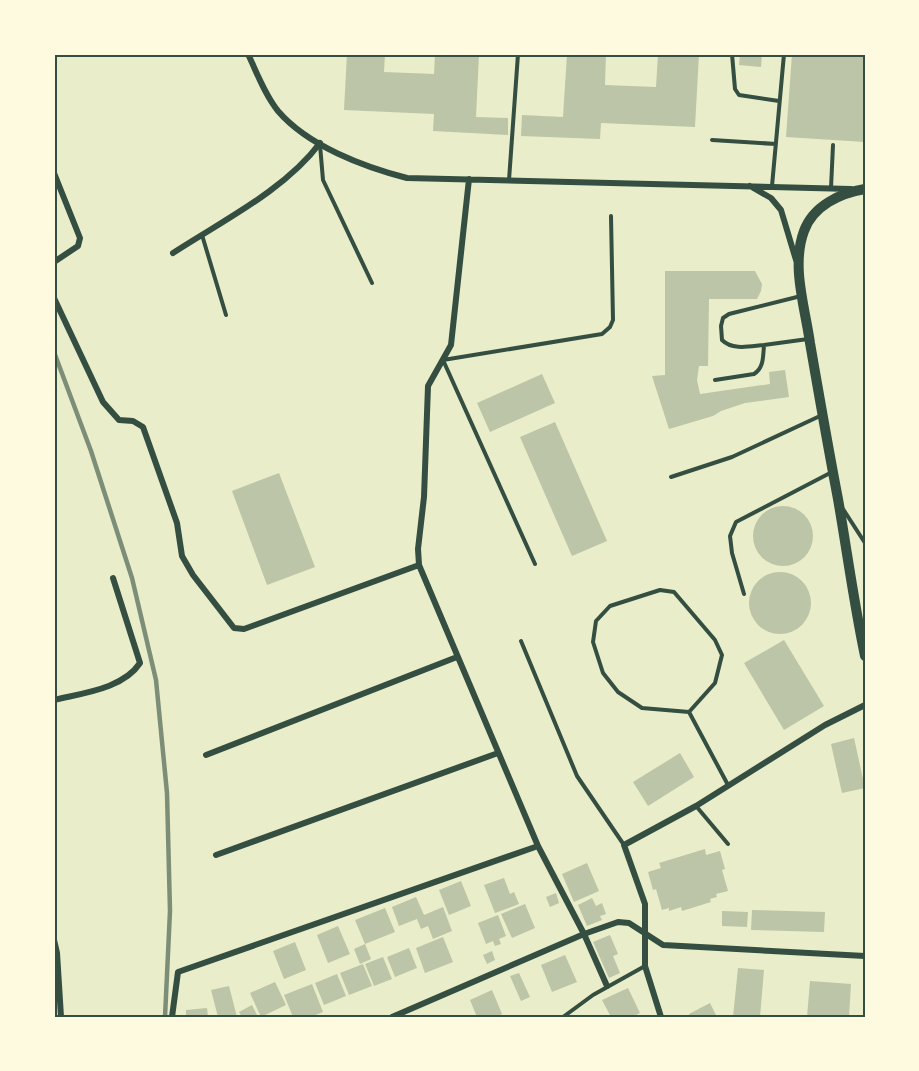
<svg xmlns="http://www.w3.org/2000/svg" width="919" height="1071" font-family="'Titillium Web',sans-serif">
	<rect width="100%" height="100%" fill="#e9edc9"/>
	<path fill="#bcc5a7" d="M347 54H385L384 72 434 74 435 54H479L476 117 508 118V135L433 131 434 114 344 110Z
		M567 54H606L605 85 656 87 658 54H699L695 127 601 123 600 139 521 136 522 115 563 117Z
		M740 54H762L761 67 739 65Z
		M792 54 865 57V142L786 137Z
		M665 271H755L762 284 761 291 757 299H709L708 366H699L697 380 700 394 770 384 769 372 785 370 789 397 745 403 721 411 713 416 669 429 652 376 665 375Z
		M542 374 555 403 490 432 477 403Z
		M555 422 607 541 572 556 520 437Z
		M279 473 315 567 267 585 232 491Z
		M753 536a30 30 0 1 1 60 0a30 30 0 1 1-60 0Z
		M749 603a31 31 0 1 1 62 0a31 31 0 1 1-62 0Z
		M784 640 824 706 784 730 744 663Z
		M854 738 865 788 842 793 831 744Z
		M680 753 694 777 648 806 633 782Z
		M705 849 706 855 720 851 725 869 722 870 728 891 716 894 717 897 710 899 711 902 682 911 681 907 669 911V908L662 910 656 889 653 890 648 872 661 868 659 863Z
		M587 863 599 891 574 902 562 874Z
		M504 878 510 894 514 892 519 904 495 913 484 885Z
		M461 881 471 906 449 915 439 890Z
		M556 893 559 903 550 907 546 897Z
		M416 897 424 915 443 907 452 931 433 939 428 926 421 929 417 919 399 926 392 907Z
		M592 898 596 906 602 903 606 914 600 916 602 920 587 926 578 905Z
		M525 904 535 928 512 938 501 914Z
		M385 908 395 932 365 944 355 920Z
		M752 910 825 912 824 932 751 930Z
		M722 911 748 912 747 927 722 926Z
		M498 915 506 936 499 939 501 944 495 946 493 941 486 944 478 923Z
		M338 926 350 954 328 963 317 935Z
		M610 935 618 954 613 956 620 973 609 978 593 942Z
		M443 937 453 962 425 973 416 948Z
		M295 942 306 970 284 979 273 951Z
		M365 944 371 959 360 964 354 949Z
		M409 948 417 968 395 977 387 957Z
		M492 951 495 960 487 964 483 955Z
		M565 955 577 982 552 992 541 965Z
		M383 957 392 979 374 986 365 964Z
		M363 964 372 986 349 995 340 973Z
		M738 968 764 970 760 1017H733Z
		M519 973 530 997 521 1001 510 976Z
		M337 974 346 996 324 1005 315 983Z
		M810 981 851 984 849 1017H807Z
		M275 982 286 1005 261 1017 250 993Z
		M312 984 323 1012 311 1017H293L284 995Z
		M229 986 237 1017H218L211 990Z
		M628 988 640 1013 632 1017H611L602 1000Z
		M492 990 502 1014 496 1017H477L470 1000Z
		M710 1003 717 1017H690L689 1014Z
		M252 1005 258 1017H242L239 1012Z
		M207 1008 208 1017H186V1010Z"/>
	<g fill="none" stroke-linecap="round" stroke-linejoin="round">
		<path stroke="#344e41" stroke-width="4" d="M732 54 735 89 739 95 779 101
			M712 140 776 144
			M320 145 323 180 372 283
			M509 180 518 54
			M772 186 784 54
			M831 188 833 145
			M202 235 226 315
			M764 345C751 346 733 351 722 340L721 326 723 318 729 314 801 296
			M715 380 754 374C764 368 763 356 764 345L808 339
			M671 477 732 457 820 416
			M843 509 865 543
			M535 564 443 360 602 334 610 327 613 320 611 216
			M744 594 732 553 730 536 736 522 832 472
			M521 641 577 776 624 845
			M689 712 642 708 618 692 603 673 593 642 596 621 610 606 660 590 674 592 715 640 722 655 715 683 689 712 728 785
			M696 806 728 844
			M563 1017 593 995 645 966"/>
		<path stroke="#344e41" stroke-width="6" d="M248 54C257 73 265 95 278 111 308 146 364 167 407 178L851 189
			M54 173 80 238 78 246 54 262
			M469 179 451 345 428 386 424 497 418 549 419 565 538 846 584 934 607 986
			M750 186 771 198 781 210 796 260
			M173 253C222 221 285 190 320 143
			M54 298 103 402 119 420 133 421 143 427 177 523 182 556 193 575 234 628 244 629 419 565
			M54 700C82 693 123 689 140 663L113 578
			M206 755 457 657
			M216 855 498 753
			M54 940 57 953 61 1017
			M172 1017 178 972 538 846
			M392 1017 584 934 618 922 629 923 663 945 865 956
			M661 1017 645 966V904L624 845 696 806 825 725 865 705"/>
		<path stroke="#344e41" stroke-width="10" d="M865 189C840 193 813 206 804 231 791 266 805 307 810 343 819 395 828 447 838 499 847 551 854 604 865 656"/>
		<path stroke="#7c8e77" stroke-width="4.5" d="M54 352 91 451 132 578 156 680 167 793 170 911 165 1017"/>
	</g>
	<rect width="919" height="1071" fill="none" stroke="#fefae0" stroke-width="111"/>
	<rect x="56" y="56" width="808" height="960" fill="none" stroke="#344e41" stroke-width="2"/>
</svg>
